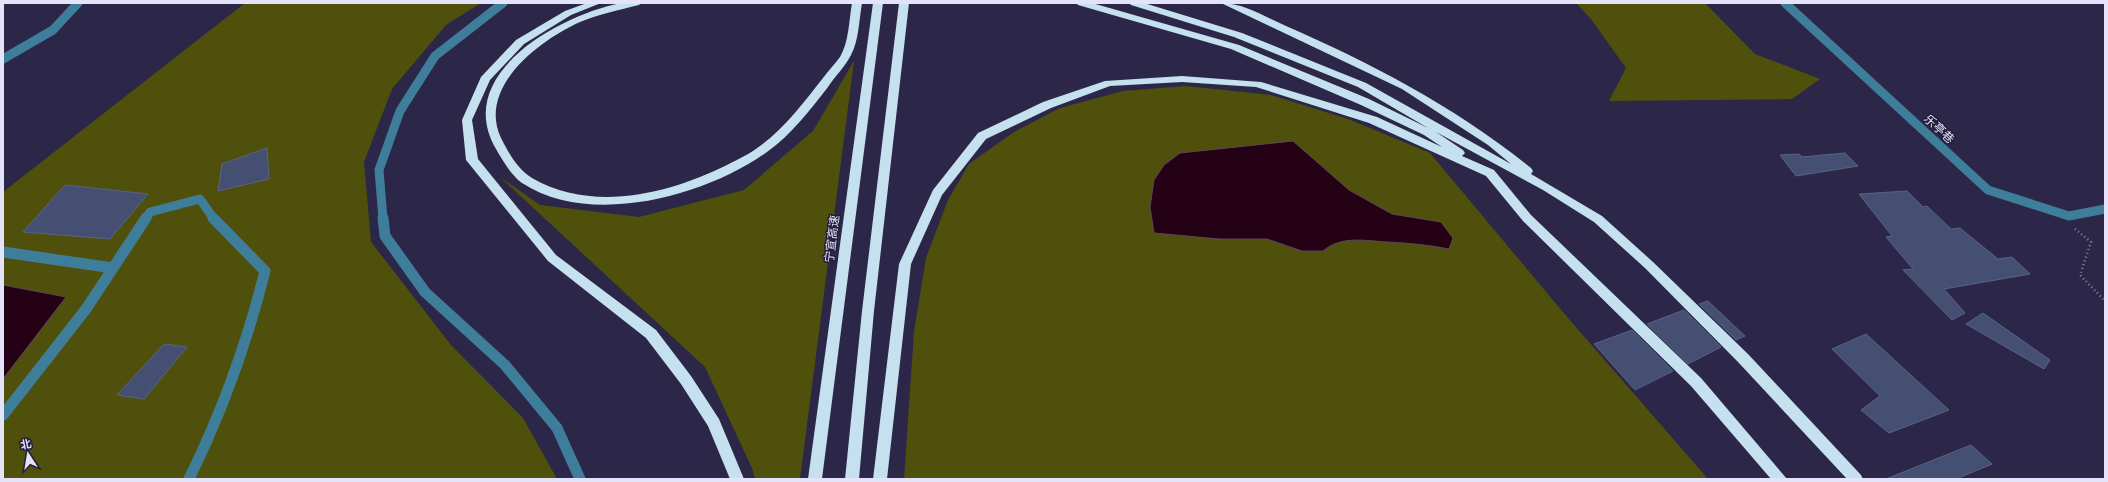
<svg xmlns="http://www.w3.org/2000/svg" width="2108" height="482" font-family="'Crimson Pro','Noto Sans SC',serif">
	<rect width="100%" height="100%" fill="#2c2748"/>
	<path fill="#50500d" d="M245 3H481L446 25 392 89 364 162 371 242 451 345 523 418 557 479H3V192Z
		M1576 3H1705L1755 54 1820 79 1792 99 1609 101 1626 68 1591 19Z
		M854 61 800 479H755L752 468 705 367 500 177 540 205 639 217 744 190 813 131Z
		M1186 86 1271 95 1348 119 1430 153 1562 311 1708 479H904L914 332 926 258 948 200 969 164 1014 132 1060 108 1123 91Z"/>
	<path fill="#250115" stroke="#5f4559" d="M1293 141 1349 190 1392 214 1441 222 1453 238 1449 249C1429 245 1409 243 1388 242 1365 241 1342 235 1323 251H1302L1267 239H1219L1154 233 1150 207 1154 180 1164 165 1180 153Z
		M3 285 66 297 3 379Z"/>
	<path fill="#444f72" stroke="#586387" d="M267 148 269 179 218 191 222 164Z
		M1845 153 1858 166 1796 176 1780 155 1799 154 1802 157Z
		M65 185 148 194 110 239 23 232Z
		M1907 191 1923 207 1927 206 1951 229 1960 228 1998 259 2012 257 2030 274 1944 289 1965 313 1952 320 1903 270 1913 269 1886 237 1892 236 1859 194Z
		M1708 301 1745 336 1736 340 1699 304Z
		M1684 310 1721 347 1688 364 1647 324Z
		M1983 313 2050 360 2044 369 1966 324Z
		M1632 330 1673 371 1635 390 1594 344Z
		M1866 334 1949 410 1889 433 1861 410 1880 396 1832 349Z
		M164 344 187 347 144 399 117 395Z
		M1971 445 1992 464 1956 479H1886Z"/>
	<g fill="none" stroke-linecap="round" stroke-linejoin="round">
		<path stroke="#87839f" stroke-width="2.5" stroke-dasharray="1 3" stroke-linecap="butt" d="M2075 229 2091 242 2080 275 2105 301"/>
		<path stroke="#3f7e9b" stroke-width="9" d="M1785 3 1988 190 2069 216 2105 209
			M3 59 53 30 78 3
			M146 219 150 212 200 199 214 219
			M383 219 379 170 400 111 435 56 503 3"/>
		<path stroke="#3f7e9b" stroke-width="11" d="M383 218 385 236 425 292 505 365 557 428 580 479
			M3 252 113 268
			M3 415 86 309 146 218
			M189 479C222 412 247 343 265 271L213 218"/>
		<path fill="#c5e0ef" fill-rule="evenodd" d="M587 3H601L571 15 524 44 490 80 472 120 478 159 556 255 656 330 691 376 719 419 744 479H730L708 426 681 384 646 338 548 261 466 160 462 120 481 77 516 40 565 11Z
			M621 3H641L639 5C619 10 599 14 580 22 540 40 477 87 501 138 508 152 518 170 532 178 593 213 668 194 727 165 738 159 750 154 760 146 785 128 804 102 823 78 828 71 835 64 840 57 849 42 849 20 852 3H862C859 20 859 40 851 55 845 67 835 76 828 87 810 110 791 135 767 152 706 196 591 228 522 183 511 175 503 161 496 149 452 74 560 15 621 3Z
			M873 3H883L822 479H808Z
			M899 3H909L874 311 859 479H845L862 311Z
			M1076 3H1092L1239 45 1369 99 1428 128 1358 87 1234 37 1131 5 1129 3H1144L1242 33 1366 83 1511 164 1488 145 1402 89 1221 3C1244 3 1265 17 1286 26 1373 64 1457 108 1531 168L1533 171 1531 174 1602 216 1653 262 1748 354 1861 475 1863 479H1847L1738 362 1645 268 1594 222 1543 190 1436 132 1463 150 1465 153 1462 156 1494 170 1531 215 1701 378 1787 479H1771L1691 386 1523 221 1486 176 1369 123 1256 87 1182 82 1110 86 1051 108 986 139 942 195 911 264 887 479H873L899 264 933 190 978 133 1043 102 1105 81 1182 76 1261 82 1377 117 1442 147 1424 135 1361 105 1231 49 1078 5Z"/>
	</g>
	<g text-anchor="middle" stroke-width="3" stroke-linejoin="round" paint-order="stroke">
		<g font-size="12" fill="#e5e3f9" stroke="#231d3d">
			<text transform="translate(1939 129) rotate(43)" y="4">乐亭巷</text>
			<text transform="translate(832 239) rotate(-83)" y="4">宁宣高速</text>
		</g>
	</g>
	<rect width="2108" height="482" fill="none" stroke="#e5e3f9" stroke-width="8"/>
	<g transform="translate(28 454) rotate(348)" stroke="#231d3d" stroke-width="3" paint-order="stroke">
	<path d="M0-3L7 15L0 10L-7 15Z" fill="#e5e3f9"/>
	<text y="-6" font-size="11" font-weight="bold" text-anchor="middle" fill="#e5e3f9">北</text>
	</g>
</svg>
